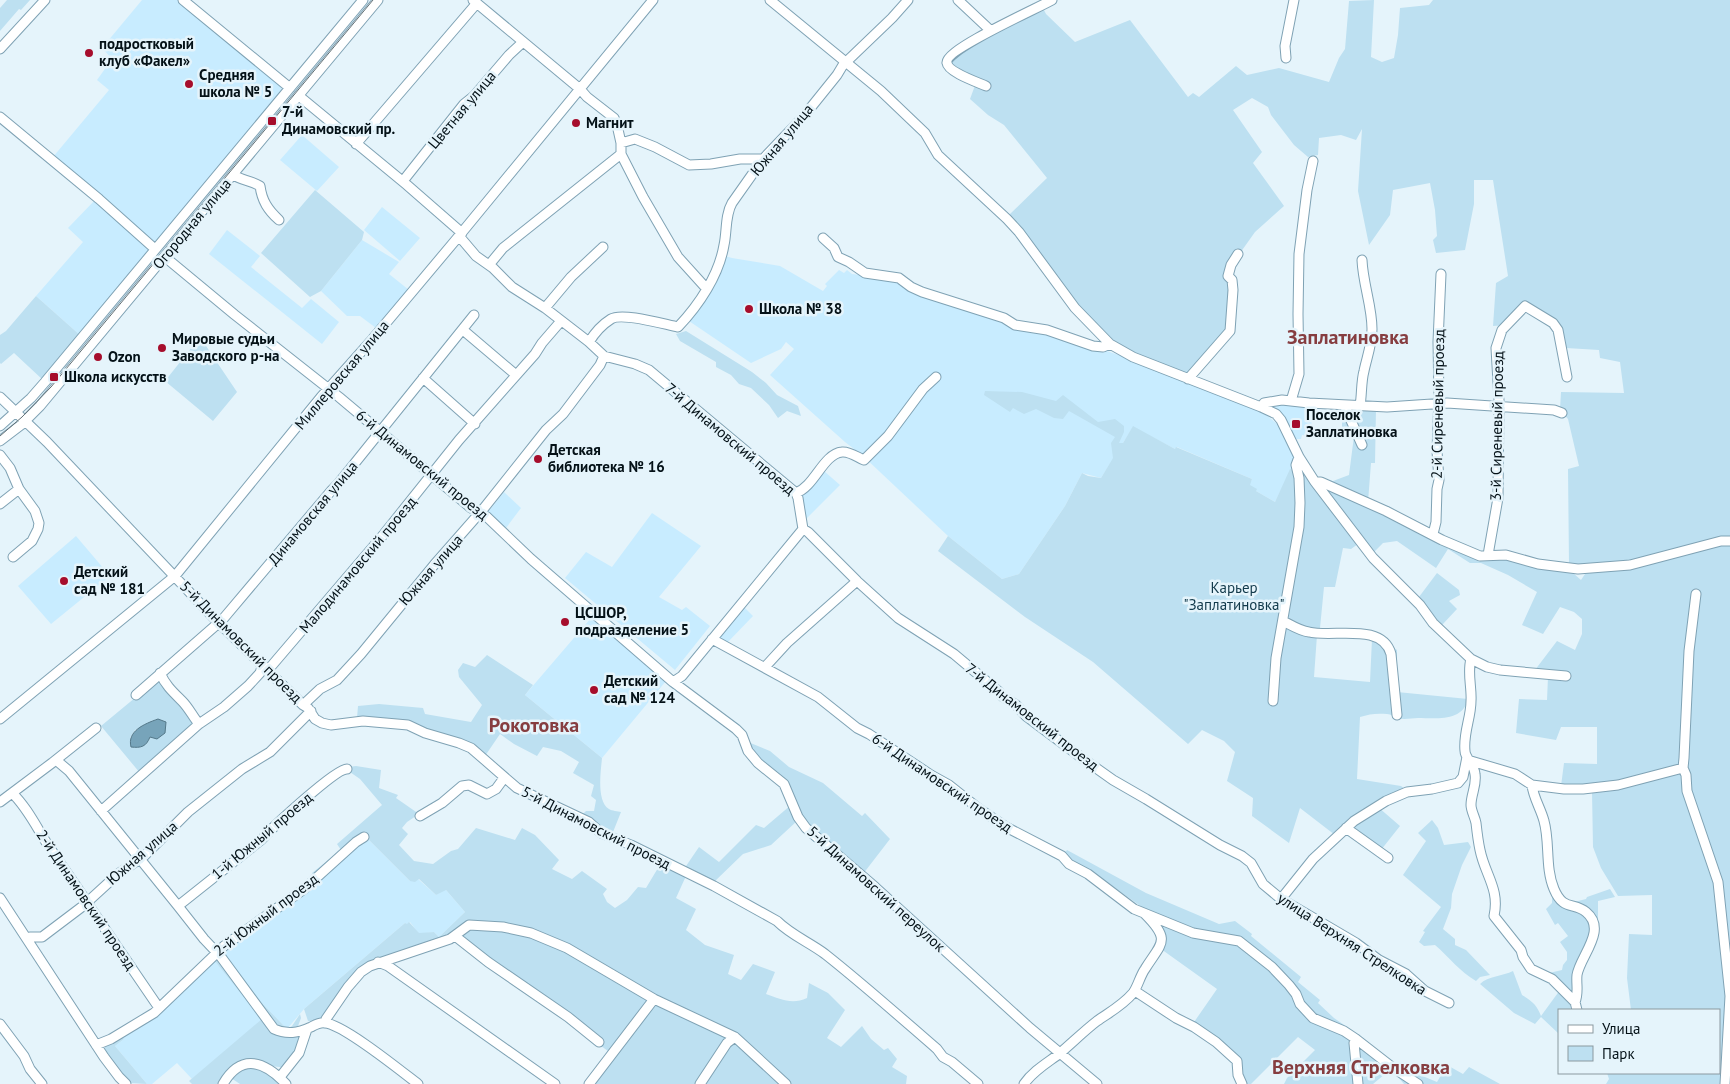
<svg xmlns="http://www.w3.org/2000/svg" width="1730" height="1084" font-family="'PT Sans',sans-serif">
	<rect width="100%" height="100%" fill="#e5f4fb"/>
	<path fill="#c8ecff" d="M142 0H179L281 87 282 90 157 242 153 243 53 157 109 90 97 80 112 59 102 48Z
		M302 135 339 167 317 191 280 160Z
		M96 199 148 249 147 252 81 336 36 296 83 242 68 228Z
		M382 207 420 238 400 261 364 230Z
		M227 230 260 256 251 267 302 308 311 299 339 322 322 344 209 254Z
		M362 240 399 262 389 274 409 290 376 328 360 316H347L321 291Z
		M725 256 732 258 780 266 823 291 827 286 825 284 839 270 844 273 847 270 852 274 896 279 1139 362 1265 414 1276 423 1284 432 1294 451 1295 462 1275 502 1256 491 1249 485 1252 479 1177 447 1175 449 1133 427 1101 478 1082 473 1065 506 1019 574 1002 579 948 536 863 456 845 442 770 375 794 349 786 342 781 349 751 363 686 319Z
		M1271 403 1312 406 1311 436 1302 435 1301 439H1294L1289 425 1278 413 1268 406Z
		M824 471 840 485 805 520 801 497Z
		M504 492 521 508 506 528 488 512Z
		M652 513 701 546 659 597 682 610 686 607 710 626 675 670 565 578 586 552 612 567Z
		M76 536 110 576 51 624 18 586Z
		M743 606 753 616 726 644 719 639 718 636Z
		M591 618 666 681 602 758 525 695Z
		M368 839 410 881 418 879 436 895 445 889 465 912 439 937 434 932 419 934 410 922 407 925 405 923 304 1009 287 1029 260 1001 254 997 223 956V950L363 840Z
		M213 959 263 1019 192 1079 177 1063 152 1084H147L115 1046 124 1039 122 1035Z"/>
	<path fill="#bde0f1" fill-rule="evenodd" d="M7 0H30L21 10 19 9 0 31V8Z
		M1374 0 1371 57 1382 62 1394 58 1398 35 1400 8 1429 5 1433 0H1730V538C1697 539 1664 553 1631 561 1612 566 1589 565 1569 565L1568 469 1579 466 1568 419 1560 410 1561 392 1624 393 1620 362 1600 358 1599 350 1566 348 1565 339 1558 324 1524 310 1508 325 1493 326 1496 283 1508 276 1493 180H1474V204L1465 250 1436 253 1433 240 1437 236 1435 210 1430 183 1393 190 1390 215 1369 245 1358 191 1362 129 1356 140 1341 135 1319 138 1318 155 1308 157 1294 145 1271 115 1268 107 1252 98 1233 110 1262 152 1253 163 1284 206 1255 232 1233 263 1229 281 1228 331 1188 374C1171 368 1153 364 1137 356 1075 325 1053 262 1009 215L1047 178 1004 125 988 115 970 99 977 80 950 66 949 58 1043 8 1046 14 1075 42 1130 20 1188 97 1193 93 1199 97 1236 66 1247 75 1279 68 1329 82 1339 58 1345 49 1349 1Z
		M315 190 364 232 362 240 321 291 310 297 261 253Z
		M36 296 81 336 43 380 14 353 1 364 0 363V335L6 331Z
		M686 331 752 372 766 383 777 395 798 406 801 416 787 411 778 418 769 405 751 388 739 384 731 375 716 367V362L680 341 676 334Z
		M200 337 237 392 213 421 165 381Z
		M985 391 1022 392 1056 401 1063 395 1098 422 1115 419 1124 426V432L1119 443H1123L1133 426 1175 449 1176 447 1252 479 1250 485 1257 489 1256 491 1275 502 1290 469 1294 471 1299 464 1358 544 1351 549 1343 548 1335 587H1324L1320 628 1317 635 1314 677 1370 682 1372 639 1388 644 1397 650V692L1468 699C1463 722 1436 718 1418 718 1412 718 1404 720 1398 718 1394 717 1391 714 1387 714 1377 713 1369 714 1360 717L1357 779 1401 786 1405 789 1335 835 1300 808 1289 843 1252 816 1253 798 1227 781 1235 752 1224 741 1202 730 1188 744 1093 662 1025 617 938 551 948 536 1002 579 1019 574 1065 506 1082 473 1088 476 1101 478 1113 458 1111 443 1115 437 1069 411 1063 419 1054 418 1036 409 1024 414 1013 408 1010 412 984 395Z
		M1342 408 1376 409 1375 463H1371L1368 502 1322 479 1333 481 1349 475 1354 436 1342 435Z
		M1322 486 1442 542 1573 573 1581 580 1587 571 1722 543H1730V1084H1606L1609 1079 1607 1073H1719V1010H1631L1627 978 1629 934 1652 935V895L1618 896 1601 868 1593 847 1592 791 1561 786 1564 763 1597 764V727H1561L1556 740 1516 733 1519 699 1547 700 1548 677 1535 670 1557 641 1575 650 1582 634V619L1574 612 1560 607 1543 634 1522 625 1537 592 1508 575 1481 563H1470L1448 549 1436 568 1397 541 1383 543 1373 553Z
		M1437 573 1459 590 1460 595 1449 601 1457 609 1442 625 1433 616 1419 597Z
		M487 655 533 685 525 695 602 758C601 770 596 801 609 809 612 811 618 811 621 812L613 832 615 835 608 834 577 814 584 813 586 811H594L596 800 591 796 594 785 573 773 579 762 561 751 543 747 537 756 514 744 500 734 485 756 461 741 357 718 358 706 379 704 423 708 425 714 471 722 482 705 459 677 458 670 463 663 475 667Z
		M159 678 195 724 140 773 101 726ZM158 719 153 737 130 738 135 730Z
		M748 742 770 751 789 767 823 783 862 816 865 813 890 839 863 874 807 825 792 795 749 749Z
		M356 766 381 770 379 788 398 795 396 798 419 814 407 822 402 828 408 834 399 845 414 861 433 864 451 851 458 849 476 828 515 840 522 828 535 835 559 860 552 869 572 879 582 871 607 889 603 894 607 902 615 908 627 900 638 887 646 888 661 863 686 876 676 898 696 909 686 930 705 945 734 955 728 974 741 980 753 964 775 972 766 994C780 999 792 1005 807 998L809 983 828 993 845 1010 827 1038 841 1047 862 1026 871 1039 884 1050 888 1048 897 1059 892 1067 907 1076 906 1084H586L608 1055V1051L456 941 371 962 325 1017C319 1021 314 1023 308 1021L304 1009 405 923 407 924 409 922 419 933 434 932 439 937 465 912 446 890 436 895 419 879 415 882 410 881 364 835 314 876 312 873 341 850 337 844 382 805 360 779 347 770 348 767Z
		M791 805 797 821 771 845 743 854 714 882 684 869 699 847 719 862 756 825 764 828Z
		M1378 807 1400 826 1377 855 1345 833Z
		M1432 820 1438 828 1444 845 1468 842 1471 847 1462 865 1452 894 1451 908 1443 929 1455 939V945L1466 950 1490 975 1480 977 1476 981C1460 972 1449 957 1435 945L1424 946 1419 942 1425 932 1423 931 1441 907 1403 875 1426 841 1418 833Z
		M1067 850 1146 893 1219 924 1235 921 1252 934 1251 936 1301 977 1298 982 1320 1000 1318 1003 1334 1018 1350 1029 1358 1038 1396 1065 1437 1082 1447 1065 1463 1074 1469 1067 1500 1084H1404L1391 1069 1373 1084H1284L1287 1078 1315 1050 1298 1037 1251 1084H1244L1239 1063 1192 1025 1217 989 1161 949 1146 910 1094 873 1073 862 1064 854Z
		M1610 889 1615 897 1598 901V920L1591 923V935L1574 997 1545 974 1562 970 1563 965 1567 960V952L1560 942 1568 936 1558 923 1555 925 1546 909 1552 903V897L1554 894 1570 903 1586 899 1587 897Z
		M216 956 254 997 260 1001 287 1029 292 1026 300 1014 301 1018 298 1026 301 1040 287 1066C274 1070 265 1061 252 1060L221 1084H192L189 1081 262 1019 213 959Z
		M1513 971 1522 995C1532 1001 1537 1005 1541 1016L1560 990 1570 1003 1571 1010H1559V1034L1541 1017 1535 1024 1514 1013 1480 984C1488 976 1503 976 1513 971Z
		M122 1035 124 1039 115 1046 147 1084 130 1083C121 1073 104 1060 105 1046Z
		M247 1067H261L283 1084H240L231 1078 238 1071Z"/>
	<path fill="#77a4ba" stroke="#547889" d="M158 719 166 722 165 733 157 739 150 737C146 747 141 748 131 747 127 731 144 724 158 719Z"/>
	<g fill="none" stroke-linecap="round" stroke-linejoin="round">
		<g stroke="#7fa2b4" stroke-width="11">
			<path id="minor" d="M183 0 290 88
				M473 0 580 89 587 97 614 118 617 125 621 143V154L643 197 678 257 706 288
				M770 0 881 91 925 133 938 155 1007 219 1019 232 1075 308 1110 344 1133 357 1261 407 1276 414 1281 420 1299 457 1315 482H1321L1386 511 1442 540 1480 556 1506 555 1538 564 1578 569 1630 565 1721 541H1730
				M958 0 990 30
				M0 49 45 0
				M1286 58 1285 46 1294 0
				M986 86C977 82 948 72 947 63 944 50 1038 8 1052 0
				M299 96 407 185 462 233
				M0 117 99 199 155 249
				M621 143 635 139 655 147 689 165 711 164 740 159H763
				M356 144 477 3
				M234 175C240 180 250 180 260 186 262 201 268 210 279 220
				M403 181 464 104 474 96 509 55 523 42
				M459 236 476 256 493 268 512 287 545 308 589 342 604 356 635 364 649 370 796 493 798 498 803 529
				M823 238 834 248 838 257 849 262 865 273 899 278 911 287 922 292 1004 318 1015 325 1047 330 1093 346 1103 347 1110 344
				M165 257 235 315 339 397 471 508 487 517 531 559 673 682 736 729 742 735 748 751 758 763 784 784 798 817 806 828 875 887 1030 1028 1097 1084
				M489 265 503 248 621 154
				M545 308 571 277 603 247
				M463 330 516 375
				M589 342C594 334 603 324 611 319 622 312 663 324 678 327 699 305 719 275 724 245 727 232 725 215 732 203L763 159 804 116 837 75 843 65 892 18 908 0
				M423 378 475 424
				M1188 379 1230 331 1233 290 1232 280 1228 276 1231 265 1238 254
				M0 397 47 442 214 618 303 705 308 708 315 719 322 723 331 725 363 721 408 725 425 733 459 743 471 748 517 788 589 822 601 833 631 845 714 886 777 921C791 935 809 942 825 954 863 984 900 1017 937 1049L943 1057 952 1062 978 1084
				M1291 401 1299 374 1298 314 1299 254 1307 190 1313 161
				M1344 405 1362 445
				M1360 406C1362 394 1361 382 1364 371 1367 357 1372 344 1372 329 1372 306 1363 284 1362 260
				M1261 407 1264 403 1282 400 1309 403 1387 407 1447 403 1554 410 1562 413
				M0 426 31 398 45 382 363 0
				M0 441 21 425 40 406 378 0
				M0 455 10 468 19 489 35 511 39 523 38 529 32 541 13 557
				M1315 482 1373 558 1420 605 1433 623 1471 659 1487 667 1500 670 1566 676
				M796 493C815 486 823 454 842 452 849 451 857 457 864 460L888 436 923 389 936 377
				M0 504 19 489
				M803 529 808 532 857 581 898 618 954 654 998 691 1002 696 1016 705 1026 716 1082 758 1113 780 1146 799 1220 845 1242 856 1251 863 1263 884 1281 899 1356 943 1379 960 1406 974 1425 991 1449 1003
				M1433 534 1436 522 1437 489 1439 480 1437 451 1439 398 1438 342 1441 274
				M1488 555 1498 498 1499 400 1496 348 1502 330 1525 306 1553 323 1558 330 1567 377
				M1696 594 1689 651 1684 758 1683 768 1686 775 1687 791 1718 882 1730 996 1725 1084
				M1283 621C1291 625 1300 631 1309 632 1333 638 1382 622 1391 654L1397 715
				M712 639 818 697 857 728 869 734 931 775 949 785 978 808 1006 827 1062 856 1069 864 1088 874 1134 909 1193 933 1239 941 1272 967 1289 985 1296 994 1300 1004 1313 1018 1344 1031 1356 1039 1392 1067 1418 1084
				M1471 659C1467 672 1472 688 1471 701 1471 718 1463 733 1465 751 1465 758 1474 764 1475 774 1477 785 1471 794 1471 805 1471 811 1475 817 1476 823 1477 832 1478 841 1480 850 1485 875 1500 889 1494 916L1521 950 1523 957 1531 969 1552 979 1575 1002 1577 1010
				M765 667 787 643 857 581
				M268 670 384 534 459 440 535 354 542 343 561 321
				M160 673C166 686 173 692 182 701 189 708 193 717 199 724
				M673 682 682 676 803 529
				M136 695 223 619 331 491 338 484 474 315
				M1273 701 1276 658 1299 527 1300 503 1299 478 1296 465 1299 457
				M303 705 320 689 337 680 361 654 434 565 484 508 546 430 563 414 600 365 604 356
				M0 719 175 576 321 397 370 342 459 236 653 0
				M56 760 69 771 178 906 204 939 221 957 274 1029C287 1035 298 1033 311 1027 315 1025 320 1022 325 1023 343 1024 401 1071 418 1084
				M1471 761 1515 774 1532 785 1564 789H1583L1618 785 1683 768
				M1532 785C1533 797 1541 809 1544 821 1550 842 1545 868 1554 889 1563 911 1574 902 1586 912 1608 930 1580 956 1577 975 1576 984 1579 993 1575 1002
				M12 793C26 806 36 826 46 842 60 864 76 885 90 907L159 1008
				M0 802 52 763 96 728
				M101 811 199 724 224 707 248 686 260 673 263 664
				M420 816 442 803 462 786 469 785 487 794 496 789 504 778
				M1346 828 1388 858
				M0 898 104 1057 119 1077 126 1084
				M1281 899 1313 859 1354 821 1386 801 1407 792 1432 789 1458 783 1463 777 1467 757
				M178 906 261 840C272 828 335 769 347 769
				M455 936 488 962 568 1017 599 1042
				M27 938 30 937H42L83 906 118 874 144 856 188 812 242 769 270 752 311 711
				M378 962 388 966 555 1084
				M1135 991 1176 1018 1194 1027 1216 1042 1237 1061 1238 1075 1242 1084
				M654 999 735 1037 786 1084
				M326 1023V1019L348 987 361 972 370 966 450 939 469 925 503 927 531 933 567 948 654 999 589 1084
				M0 1024 24 1056 30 1069 42 1084
				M1356 1039 1354 1043 1358 1084
				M96 1045 111 1039 154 1013 224 946 304 889 356 842 364 837
				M280 1077 299 1053 307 1029
				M223 1084C242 1052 265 1062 286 1084
				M700 1084 727 1043 735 1037
				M1024 1084C1033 1071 1047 1063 1059 1054 1072 1043 1084 1031 1097 1021 1110 1012 1123 1005 1133 993 1138 986 1140 976 1145 969 1161 943 1172 941 1145 914"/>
		</g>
		<use href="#minor" stroke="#fff" stroke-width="9"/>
		<path stroke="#627076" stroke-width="1" d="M0 436 22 417 51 387 373 0"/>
	</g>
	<g fill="#a60d2c" stroke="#e5f4fb" stroke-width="2">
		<circle cx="89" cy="53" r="5"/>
		<circle cx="189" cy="84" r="5"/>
		<rect x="267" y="116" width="10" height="10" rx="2.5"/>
		<circle cx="576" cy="123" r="5"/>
		<circle cx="749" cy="309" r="5"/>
		<circle cx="162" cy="348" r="5"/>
		<circle cx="98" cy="357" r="5"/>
		<rect x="49" y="372" width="10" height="10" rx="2.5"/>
		<rect x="1291" y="419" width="10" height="10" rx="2.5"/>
		<circle cx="538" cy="459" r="5"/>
		<circle cx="64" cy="581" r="5"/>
		<circle cx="565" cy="622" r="5"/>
		<circle cx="594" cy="690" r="5"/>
	</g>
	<g text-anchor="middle" stroke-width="5" stroke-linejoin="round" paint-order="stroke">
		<g font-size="15" font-weight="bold" fill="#041117" stroke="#e5f4fb" text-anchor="start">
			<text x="99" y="49">подростковый<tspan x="99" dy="17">клуб «Факел»</tspan></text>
			<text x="199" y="80">Средняя<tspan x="199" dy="17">школа № 5</tspan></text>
			<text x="282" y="117">7-й<tspan x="282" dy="17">Динамовский пр.</tspan></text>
			<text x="586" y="128">Магнит</text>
			<text x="759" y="314">Школа № 38</text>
			<text x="172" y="344">Мировые судьи<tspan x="172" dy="17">Заводского р-на</tspan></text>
			<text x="108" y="362">Ozon</text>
			<text x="64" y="382">Школа искусств</text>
			<text x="1306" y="420">Поселок<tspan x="1306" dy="17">Заплатиновка</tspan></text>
			<text x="548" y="455">Детская<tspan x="548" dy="17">библиотека № 16</tspan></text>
			<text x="74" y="577">Детский<tspan x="74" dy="17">сад № 181</tspan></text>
			<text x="575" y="618">ЦСШОР,<tspan x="575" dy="17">подразделение 5</tspan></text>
			<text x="604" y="686">Детский<tspan x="604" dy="17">сад № 124</tspan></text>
		</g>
		<g font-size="15" fill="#041117" stroke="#e5f4fb">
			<text transform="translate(462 110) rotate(-50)" y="5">Цветная улица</text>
			<text transform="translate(782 140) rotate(-50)" y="5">Южная улица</text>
			<text transform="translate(192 224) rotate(-50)" y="5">Огородная улица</text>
			<text transform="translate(342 375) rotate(-50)" y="5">Миллеровская улица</text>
			<text transform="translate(1438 404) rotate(-89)" y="5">2-й Сиреневый проезд</text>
			<text transform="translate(1497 426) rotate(-89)" y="5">3-й Сиреневый проезд</text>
			<text transform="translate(730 439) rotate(40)" y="5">7-й Динамовский проезд</text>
			<text transform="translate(422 465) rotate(39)" y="5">6-й Динамовский проезд</text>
			<text transform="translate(313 513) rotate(-50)" y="5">Динамовская улица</text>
			<text transform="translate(358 565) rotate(-50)" y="5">Малодинамовский проезд</text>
			<text transform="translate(431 570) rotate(-49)" y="5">Южная улица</text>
			<text transform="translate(241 642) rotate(45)" y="5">5-й Динамовский проезд</text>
			<text transform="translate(1032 717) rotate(38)" y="5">7-й Динамовский проезд</text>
			<text transform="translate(942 783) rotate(34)" y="5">6-й Динамовский проезд</text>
			<text transform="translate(596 828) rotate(27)" y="5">5-й Динамовский проезд</text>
			<text transform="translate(262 836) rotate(-40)" y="5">1-й Южный проезд</text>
			<text transform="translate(142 853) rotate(-41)" y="5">Южная улица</text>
			<text transform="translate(876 889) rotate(42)" y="5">5-й Динамовский переулок</text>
			<text transform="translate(86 900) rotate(56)" y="5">2-й Динамовский проезд</text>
			<text transform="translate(266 915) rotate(-37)" y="5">2-й Южный проезд</text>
			<text transform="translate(1352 944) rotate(33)" y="5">улица Верхняя Стрелковка</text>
		</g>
		<g font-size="15" fill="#123a4b" stroke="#e5f4fb">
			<text x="1234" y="593">Карьер<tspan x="1234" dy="17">"Заплатиновка"</tspan></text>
		</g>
		<g font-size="20" font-weight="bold" fill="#863d40" stroke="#e5f4fb">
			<text x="1348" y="344">Заплатиновка</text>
			<text x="534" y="732">Рокотовка</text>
			<text x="1361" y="1074">Верхняя Стрелковка</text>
		</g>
	</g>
	<rect x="1558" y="1009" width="162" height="65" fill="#e5f4fb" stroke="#8b99a0"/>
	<rect x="1568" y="1025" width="25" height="8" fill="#ffffff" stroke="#8b99a0"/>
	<text x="1602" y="1034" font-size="15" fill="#041117">Улица</text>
	<rect x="1568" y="1046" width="25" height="15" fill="#bde0f1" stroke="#8b99a0"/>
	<text x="1602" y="1059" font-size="15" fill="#041117">Парк</text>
</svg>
